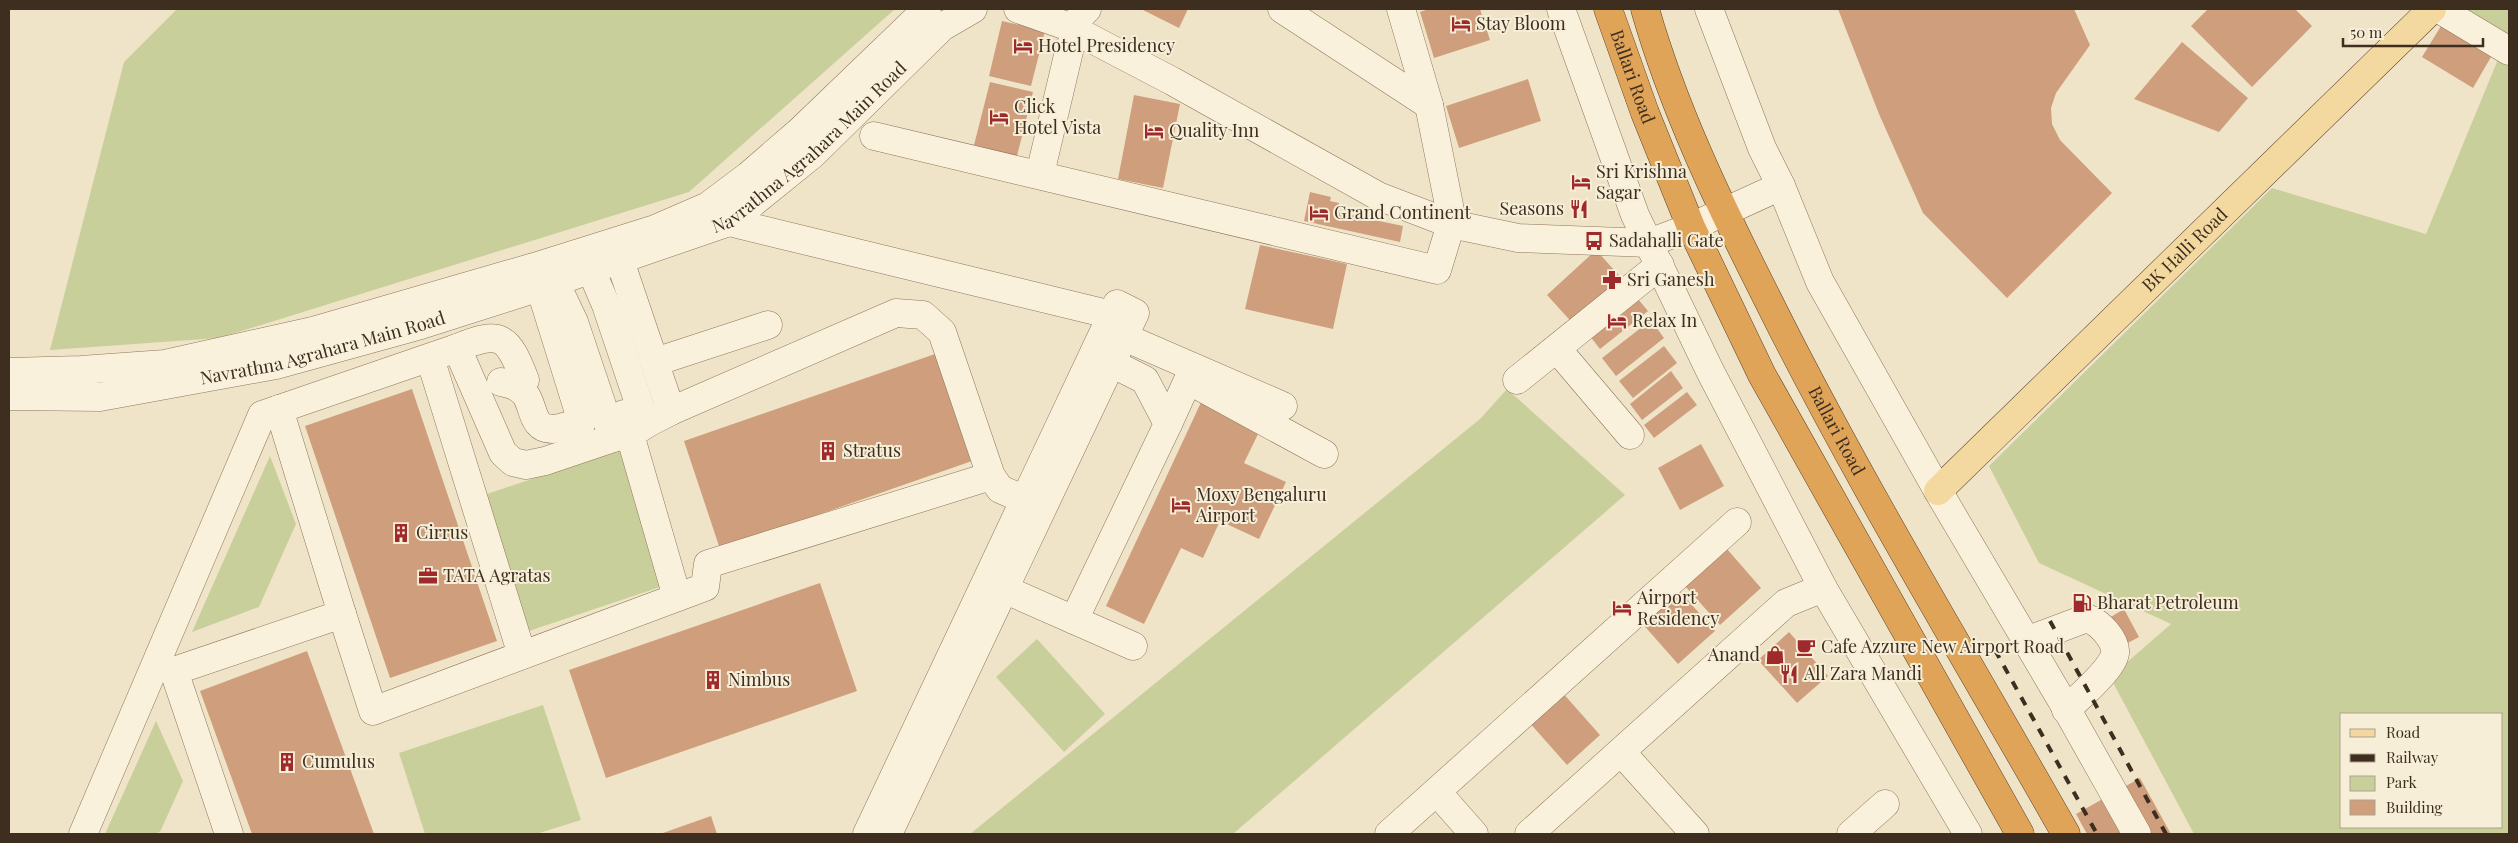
<svg xmlns="http://www.w3.org/2000/svg" width="2518" height="843" font-family="'Playfair Display',serif">
	<rect width="100%" height="100%" fill="#f0e4c8"/>
	<path fill="#c9cf9b" fill-rule="evenodd" d="M177 9H895L689 192 219 338 50 350 124 62Z
		M2462 9H2509V38Z
		M2499 57 2509 64V834H2194L2110 677 2171 624 2039 563 1989 466 2272 188 2426 234ZM2342 714H2502V827H2342Z
		M1507 389 1625 495 1233 834H970L1480 419Z
		M627 447 672 583 526 632 481 496Z
		M270 456 296 524 259 607 192 632Z
		M1037 639 1105 714 1064 752 996 677Z
		M543 705 581 820 536 834H425L399 753Z
		M156 721 183 781 160 832 153 834H105Z"/>
	<path fill="#cf9f7d" d="M1141 9H1188L1179 28Z
		M1429 9H1480L1490 40 1434 58 1420 12Z
		M1838 9H2074L2090 45 2056 93 2051 108 2052 124 2060 140 2112 193 2007 298 1923 213 1879 114Z
		M2208 9H2295L2312 26 2252 87 2191 26Z
		M1002 21 1045 31 1031 86 989 76Z
		M2441 26 2491 57 2473 88 2422 57Z
		M2182 42 2248 98 2219 132 2134 99Z
		M1528 79 1541 121 1459 148 1446 106Z
		M990 82 1033 92 1017 156 974 145Z
		M1134 95 1180 104 1163 188 1118 179Z
		M1310 192 1331 197 1330 201 1339 203 1337 212 1403 226 1400 242 1304 221Z
		M1260 245 1347 264 1333 329 1245 309Z
		M1596 250 1625 282 1576 327 1547 295Z
		M1633 293 1648 311 1600 349 1585 330Z
		M1651 320 1664 338 1616 376 1602 358Z
		M1664 346 1677 363 1633 398 1619 381Z
		M935 354 972 461 720 549 684 441Z
		M1671 371 1683 388 1642 420 1630 404Z
		M412 389 497 641 390 678 305 426Z
		M1687 392 1697 405 1654 438 1644 425Z
		M1204 396 1259 432 1244 463 1286 482 1259 539 1220 521 1203 558 1181 548 1144 624 1106 606Z
		M1701 444 1724 486 1680 510 1658 468Z
		M1727 549 1761 588 1720 625 1685 586Z
		M820 583 857 691 606 778 569 670Z
		M1677 588 1715 631 1678 664 1640 621Z
		M2124 609 2139 637 2124 645 2109 618Z
		M1789 632 1828 676 1797 703 1758 660Z
		M307 651 374 834H252L200 691Z
		M1561 691 1600 735 1567 765 1528 721Z
		M2140 778 2171 834H2087L2076 814Z
		M711 816 717 834H660Z"/>
	<g fill="none" stroke-linecap="round" stroke-linejoin="round">
		<g stroke="#8d765c" stroke-width="29">
			<g id="minor">
				<path d="M1018 9 1067 26 1172 81 1378 196 1451 224 1518 238 1649 243 1691 227 1781 186"/>
				<path d="M1282 9 1429 105"/>
				<path d="M1561 9 1635 215 1710 371 1823 588 1968 834"/>
				<path d="M1709 9 1762 148 1781 186 1820 282 1938 491 2062 701 2137 834"/>
				<path d="M2439 9 2509 51"/>
				<path d="M1081 15 1087 9"/>
				<path d="M874 136 1437 270 1451 224 1449 205 1429 105 1401 9"/>
				<path d="M1040 174 1070 47"/>
				<path d="M729 222 1112 315"/>
				<path d="M620 261 671 411"/>
				<path d="M555 282 574 322 613 438"/>
				<path d="M1124 337 1283 406"/>
				<path d="M457 348C502 329 508 337 525 380"/>
				<path d="M1557 349 1630 435"/>
				<path d="M430 358 522 655"/>
				<path d="M655 362 768 325"/>
				<path d="M9 372 81 370 165 364 313 331 534 267 655 229 708 206 748 176 800 131 927 9"/>
				<path d="M1517 380 1660 265"/>
				<path d="M501 382C511 384 518 386 525 394 534 405 531 429 552 429 561 429 573 424 582 422L540 287"/>
				<path id="s1" d="M9 396 100 397 276 365 421 325 540 287 729 222 813 154 942 27 973 9"/>
				<path d="M624 414 677 597"/>
				<path d="M646 424 671 411 896 313 923 315 942 332 991 476 1000 489 1025 500"/>
				<path d="M1168 424 1188 380 1324 454"/>
				<path d="M1004 589 1074 620 1168 424 1145 380 1111 363"/>
				<path d="M342 614 373 711 705 587 708 564 991 476"/>
				<path d="M1074 620 1133 646"/>
				<path d="M2026 641 2087 618C2095 621 2101 626 2106 632 2111 638 2116 646 2115 653 2113 669 2078 698 2066 710"/>
				<path d="M1622 753 1695 834"/>
				<path d="M1437 792 1474 834"/>
				<path d="M83 834 262 415 457 348 503 453 513 462 526 465 545 461 637 430 646 424 606 305 591 270"/>
				<path d="M229 834 174 671 342 614 279 409"/>
				<path d="M867 834 1117 304 1135 313 888 834"/>
				<path d="M1389 834 1737 522"/>
				<path d="M1529 834 1786 603 1823 588"/>
				<path d="M1851 834 1885 804"/>
			</g>
		</g>
		<g stroke="#5b4430" stroke-width="29">
			<g id="major">
				<path id="s2" d="M1938 491 2432 9"/>
			</g>
		</g>
		<g stroke="#5b4430" stroke-width="29">
			<g id="highway">
				<path id="s3" d="M1608 9 1645 113 1691 227 1762 375 2020 834"/>
				<path id="s4" d="M1645 9C1673 107 1718 201 1764 292 1856 478 1964 654 2066 834"/>
			</g>
		</g>
		<use href="#minor" stroke="#faf1dc" stroke-width="28"/>
		<use href="#major" stroke="#f3d9a0" stroke-width="28"/>
		<use href="#highway" stroke="#e0a458" stroke-width="28"/>
		<path stroke="#3d2e20" stroke-width="4" stroke-dasharray="9 9" stroke-linecap="butt" d="M2050 621 2166 834
			M1995 650 2097 834"/>
	</g>
	<defs>
		<g id="hotel-bare" transform="scale(1.5)"><path d="M-6-4.5h1.5V1H6V5H4.5V3h-9V5H-6ZM-4 0a1.8 1.8 0 1 1 3.6 0ZM.5 0V-2.5h3Q6-2.5 6 0Z" fill="#9e2a2b" stroke="#f7eed8" stroke-width="2.5" paint-order="stroke"/></g>
		<g id="restaurant-bare" transform="scale(1.5)"><path d="M-5-6h1v4h1v-4h1v4h1v-4h1v5L-1.5 .5V6h-2V.5L-5-1ZM5-6V6H3V1.5H1.5Q1.5-4 5-6Z" fill="#9e2a2b" stroke="#f7eed8" stroke-width="2.5" paint-order="stroke"/></g>
		<g id="bus-bare" transform="scale(1.5)"><path d="M-5-6H5V4H4V6H2V4H-2V6H-4V4H-5ZM-3.5-4V0h7V-4ZM-3.5 1.2v1.5H-2V1.2ZM2 1.2v1.5H3.5V1.2Z" fill="#9e2a2b" stroke="#f7eed8" stroke-width="2.5" paint-order="stroke"/></g>
		<g id="pharmacy-bare" transform="scale(1.5)"><path d="M-2-6h4v4h4v4h-4v4h-4v-4h-4v-4h4Z" fill="#9e2a2b" stroke="#f7eed8" stroke-width="2.5" paint-order="stroke"/></g>
		<g id="building-bare" transform="scale(1.5)"><path d="M-4-6H4V6H1V3H-1V6H-4ZM-2.5-4.3h1.7v1.8h-1.7ZM.8-4.3h1.7v1.8H.8ZM-2.5-1h1.7V.8h-1.7ZM.8-1h1.7V.8H.8Z" fill="#9e2a2b" stroke="#f7eed8" stroke-width="2.5" paint-order="stroke"/></g>
		<g id="office-bare" transform="scale(1.5)"><path d="M-6-3h4V-5.5h4V-3h4V5H-6ZM-1-4.5V-3h2v-1.5ZM-6 0V1H6V0Z" fill="#9e2a2b" stroke="#f7eed8" stroke-width="2.5" paint-order="stroke"/></g>
		<g id="fuel-bare" transform="scale(1.5)"><path d="M-5.5-6h7V0h2V4h1.3V-2.5L3-4.5l.8-.8L6-3V5H2.5V1h-1V6h-7ZM-4.2-4.7v3.2H.2V-4.7Z" fill="#9e2a2b" stroke="#f7eed8" stroke-width="2.5" paint-order="stroke"/></g>
		<g id="cafe-bare" transform="scale(1.5)"><path d="M-5.5-4.5H6V0H3Q3 3.5 0 3.5H-2.5Q-5.5 3.5-5.5 0ZM3-3.2v2h1.7v-2ZM-6 4.5H4V6H-6Z" fill="#9e2a2b" stroke="#f7eed8" stroke-width="2.5" paint-order="stroke"/></g>
		<g id="shop-bare" transform="scale(1.5)"><path d="M-5-2.5h2.3a2.7 3.5 0 0 1 5.4 0H5L5.5 6h-11ZM-1.5-2.5h3a1.5 2.3 0 0 0-3 0Z" fill="#9e2a2b" stroke="#f7eed8" stroke-width="2.5" paint-order="stroke"/></g>
	</defs>
	<g fill-rule="evenodd">
		<use href="#hotel-bare" x="1461" y="24"/>
		<use href="#hotel-bare" x="1023" y="46"/>
		<use href="#hotel-bare" x="999" y="117"/>
		<use href="#hotel-bare" x="1154" y="131"/>
		<use href="#hotel-bare" x="1581" y="182"/>
		<use href="#restaurant-bare" x="1579" y="209"/>
		<use href="#hotel-bare" x="1319" y="213"/>
		<use href="#bus-bare" x="1594" y="241"/>
		<use href="#pharmacy-bare" x="1612" y="280"/>
		<use href="#hotel-bare" x="1617" y="321"/>
		<use href="#building-bare" x="828" y="451"/>
		<use href="#hotel-bare" x="1181" y="505"/>
		<use href="#building-bare" x="401" y="533"/>
		<use href="#office-bare" x="428" y="576"/>
		<use href="#fuel-bare" x="2082" y="603"/>
		<use href="#hotel-bare" x="1622" y="608"/>
		<use href="#cafe-bare" x="1806" y="647"/>
		<use href="#shop-bare" x="1775" y="655"/>
		<use href="#restaurant-bare" x="1789" y="674"/>
		<use href="#building-bare" x="713" y="680"/>
		<use href="#building-bare" x="287" y="762"/>
	</g>
	<g text-anchor="middle" stroke-width="4" stroke-linejoin="round" paint-order="stroke">
		<g font-size="18" fill="#3d2e20" stroke="#f7eed8" text-anchor="start">
			<text x="1476" y="30">Stay Bloom</text>
			<text x="1038" y="52">Hotel Presidency</text>
			<text x="1014" y="113">Click<tspan x="1014" dy="21">Hotel Vista</tspan></text>
			<text x="1169" y="137">Quality Inn</text>
			<text x="1596" y="178">Sri Krishna<tspan x="1596" dy="21">Sagar</tspan></text>
			<text x="1564" y="215" text-anchor="end">Seasons</text>
			<text x="1334" y="219">Grand Continent</text>
			<text x="1609" y="247">Sadahalli Gate</text>
			<text x="1627" y="286">Sri Ganesh</text>
			<text x="1632" y="327">Relax In</text>
			<text x="843" y="457">Stratus</text>
			<text x="1196" y="501">Moxy Bengaluru<tspan x="1196" dy="21">Airport</tspan></text>
			<text x="416" y="539">Cirrus</text>
			<text x="443" y="582">TATA Agratas</text>
			<text x="1637" y="604">Airport<tspan x="1637" dy="21">Residency</tspan></text>
			<text x="2097" y="609">Bharat Petroleum</text>
			<text x="1821" y="653">Cafe Azzure New Airport Road</text>
			<text x="1760" y="661" text-anchor="end">Anand</text>
			<text x="1804" y="680">All Zara Mandi</text>
			<text x="728" y="686">Nimbus</text>
			<text x="302" y="768">Cumulus</text>
		</g>
		<g font-size="18" fill="#3d2e20" stroke="#f7eed8">
			<text dy="6" stroke="none"><textPath href="#s3" startOffset="72">Ballari Road</textPath></text>
			<text dy="6" stroke="none"><textPath href="#s1" startOffset="854">Navrathna Agrahara Main Road</textPath></text>
			<text dy="6" stroke="none"><textPath href="#s2" startOffset="345">BK Halli Road</textPath></text>
			<text dy="6" stroke="none"><textPath href="#s1" startOffset="319">Navrathna Agrahara Main Road</textPath></text>
			<text dy="6" stroke="none"><textPath href="#s4" startOffset="464">Ballari Road</textPath></text>
		</g>
	</g>
	<rect width="2518" height="843" fill="none" stroke="#3d2e20" stroke-width="20"/>
	<rect x="2340" y="713" width="162" height="115" fill="#f7eed8" stroke="#ada18e"/>
	<rect x="2350" y="729" width="25" height="8" fill="#f3d9a0" stroke="#ada18e"/>
	<text x="2386" y="738" font-size="15" fill="#3d2e20">Road</text>
	<rect x="2350" y="754" width="25" height="8" fill="#3d2e20" stroke="#ada18e"/>
	<text x="2386" y="763" font-size="15" fill="#3d2e20">Railway</text>
	<rect x="2350" y="776" width="25" height="15" fill="#c9cf9b" stroke="#ada18e"/>
	<text x="2386" y="788" font-size="15" fill="#3d2e20">Park</text>
	<rect x="2350" y="800" width="25" height="15" fill="#cf9f7d" stroke="#ada18e"/>
	<text x="2386" y="813" font-size="15" fill="#3d2e20">Building</text>
	<path d="M2343 38v8h140v-8" fill="none" stroke="#3d2e20" stroke-width="2.5"/>
	<text x="2350" y="38" font-size="15" fill="#3d2e20" stroke="#f7eed8" stroke-width="4" paint-order="stroke">50 m</text>
</svg>
